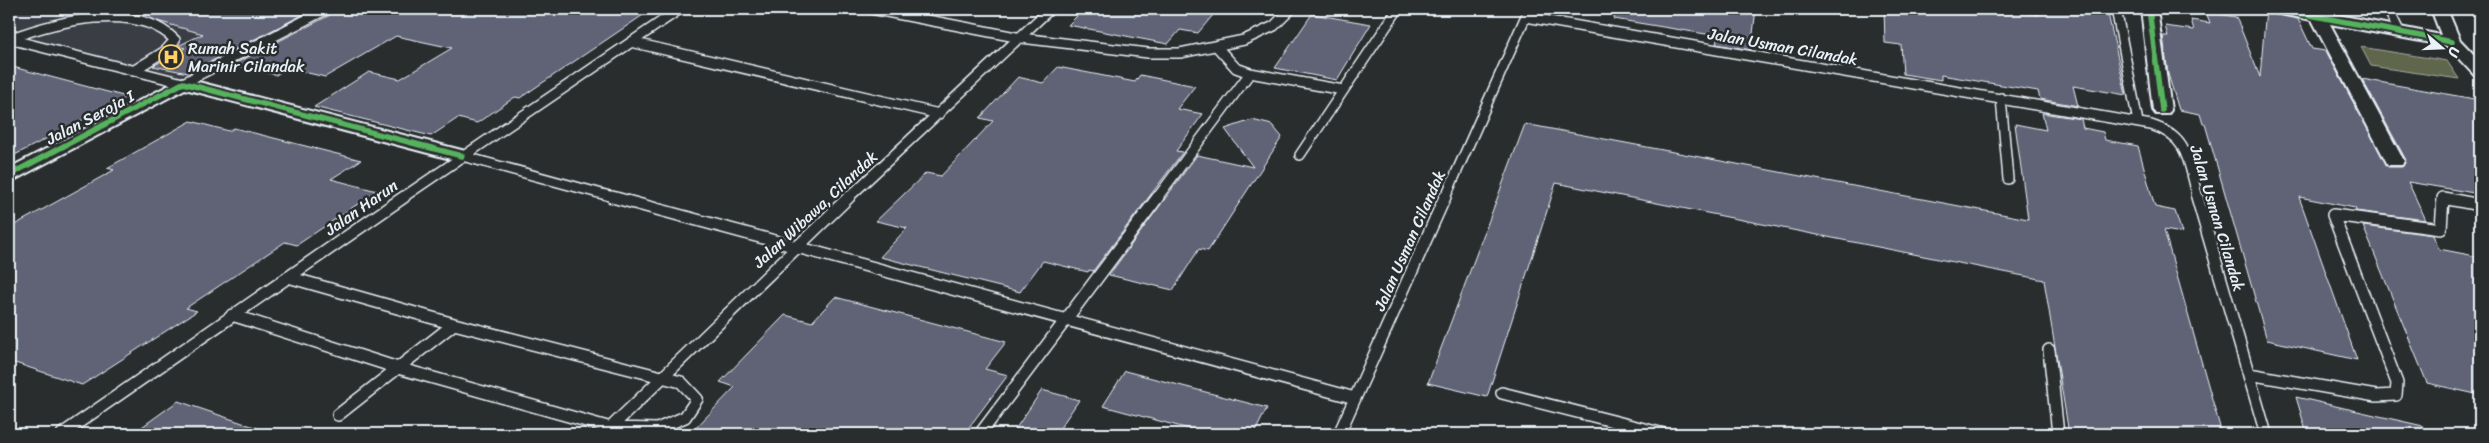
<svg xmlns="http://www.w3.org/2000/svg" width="2489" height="443" font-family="Sriracha,sans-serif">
	<rect width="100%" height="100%" fill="#2a2d2e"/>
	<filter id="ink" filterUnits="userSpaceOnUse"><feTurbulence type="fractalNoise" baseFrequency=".02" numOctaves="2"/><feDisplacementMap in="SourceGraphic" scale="10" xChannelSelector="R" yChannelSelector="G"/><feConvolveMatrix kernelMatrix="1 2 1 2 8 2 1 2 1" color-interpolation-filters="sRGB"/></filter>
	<g filter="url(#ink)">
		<path fill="#3a3e44" d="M9 9H331L196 80 9 34Z"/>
		<path fill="#60664c" stroke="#a4aca2" d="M2361 47 2447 61 2459 79 2371 66Z"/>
		<path fill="#616476" stroke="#e8f1f8" d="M129 9H314L188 73 153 66 185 48 178 46 203 34 129 13Z
			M333 9H652L520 98 515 97 477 123 458 118 431 136 314 107 369 72 400 79 452 48 396 36 325 77 287 68 276 75 232 65 330 15Z
			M1084 9H1218L1198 33 1180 30 1168 44 1068 25Z
			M1615 9H1719L1735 11 1736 9H1756L1751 50 1716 44 1718 36 1614 19Z
			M1884 9H1998L2039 15 2038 9H2107L2126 95 2073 86 2078 106 2040 99 2038 91 1941 75V80L1903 74 1901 45 1885 43Z
			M2266 9 2271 14 2298 19 2312 49 2326 51 2388 167H2402L2406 160 2362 79 2480 100V194L2408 182 2426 220 2356 211 2355 208 2299 197 2357 360 2267 340 2205 124H2203L2200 114 2179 110 2168 74 2163 36H2168L2165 26 2194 30 2191 20 2210 23 2206 12 2236 17 2260 77Z
			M1312 14 1371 24 1337 80 1275 68Z
			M9 66 100 90 127 97 9 158Z
			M1058 67 1135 82 1140 75 1195 86 1177 109 1203 114 1176 151 1183 152 1093 271 1089 270 1088 272 1043 261 1020 292 880 257 907 228 876 221 926 173 941 176 993 121 980 118 1018 77 1043 83Z
			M2042 113 2081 119 2083 128 2103 132 2105 140 2138 146 2155 207 2175 211 2182 233 2164 230 2222 434H2069L2044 280 1556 183 1487 397 1428 383 1525 124 2028 219 2015 124 2046 130Z
			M1252 120 1272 125 1282 137 1208 251 1199 249 1173 290 1109 275 1197 155 1253 167 1225 129Z
			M191 121 229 131 234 128 361 160 331 179 377 191 297 245 285 242 186 308 197 311 82 385 9 361V228L114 170 107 168Z
			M2363 226 2433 235 2439 249 2480 257V395L2427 383Z
			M835 297 1006 342 985 369 1008 375 964 434H690L735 387 720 382 785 315 812 322Z
			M1125 371 1267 408 1254 434H1208L1103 406Z
			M1042 390 1079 400 1056 434H1012Z
			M2296 397 2423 426 2422 434H2307Z
			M178 401 266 431 265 434H132Z"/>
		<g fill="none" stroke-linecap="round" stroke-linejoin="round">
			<g stroke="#e8f1f8" stroke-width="12">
				<path id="service-far1" d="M871 9 1021 38 1148 53H1180L1244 40 1274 26 1291 9
					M2116 9 2138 122
					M2388 9 2399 31
					M1526 17 2151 125C2190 137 2188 163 2198 198
					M9 39 183 83 327 9
					M9 39C54 22 137 0 175 40L165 51 133 71
					M631 42 939 114
					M1217 47 1236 68 1250 73 1343 90
					M2001 98 2008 179
					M1300 155 1398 9
					M462 156 617 198
					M402 198 680 9
					M848 198 1050 9
					M1157 198 1250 73
					M1445 198 1529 9"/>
			</g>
			<g stroke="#e8f1f8" stroke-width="14">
				<path id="service" d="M612 197 1355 398
					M2197 197 2266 434
					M232 315 398 368 611 428 657 429 685 417 697 399 681 382 454 324 288 277
					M2049 350 2058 434
					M2249 374 2376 396 2396 395 2397 383 2333 215 2441 229 2443 198 2480 205
					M1502 393 1664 434
					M338 415 454 324
					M62 434 404 197
					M604 434 849 197
					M980 434 1158 197
					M1339 434 1445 197"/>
			</g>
			<g stroke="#e8f1f8" stroke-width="4">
				<path id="minor" d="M2141 9H2157L2171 110 2168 114H2156L2153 110Z
					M2269 9 2318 11 2441 35 2431 9H2447L2460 40 2480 61V76L2474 75 2447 46 2330 24 2404 161 2402 165H2388L2312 20 2271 12Z
					M183 78 469 152 471 156 469 160 462 162 185 89 16 179 9 181V168Z"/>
			</g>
			<use href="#service-far1" stroke="#2a2d2e" stroke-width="9"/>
			<use href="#service" stroke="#2a2d2e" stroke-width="11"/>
			<use href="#minor" fill="#2a2d2e" fill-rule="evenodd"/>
			<g stroke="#2a2d2e" stroke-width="8">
				<path id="cycleway" d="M2149 9 2162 110
					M2277 9 2452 42
					M9 175 183 83 462 156"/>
			</g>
			<use href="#cycleway" stroke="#56b35d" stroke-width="5.5"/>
		</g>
	</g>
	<defs>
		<g id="hospital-ring" transform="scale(1.25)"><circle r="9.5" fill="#2a2d2e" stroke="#ffd166" stroke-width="1.5"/><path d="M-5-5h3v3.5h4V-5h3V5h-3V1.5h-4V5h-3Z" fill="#ffd166"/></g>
	</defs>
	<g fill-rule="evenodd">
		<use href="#hospital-ring" x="171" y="57"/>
	</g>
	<g text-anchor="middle" stroke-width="5" stroke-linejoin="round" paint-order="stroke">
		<g font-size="16" fill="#e8f1f8" stroke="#2a2d2e">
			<text transform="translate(1783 46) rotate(10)" y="6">Jalan Usman Cilandak</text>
			<text transform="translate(90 117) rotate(-28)" y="6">Jalan Seroja I</text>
			<text transform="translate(361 207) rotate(-35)" y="6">Jalan Harun</text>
			<text transform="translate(815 209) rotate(-43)" y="6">Jalan Wibawa, Cilandak</text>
			<text transform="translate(2218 218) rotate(73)" y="6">Jalan Usman Cilandak</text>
			<text transform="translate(1409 240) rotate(-66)" y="6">Jalan Usman Cilandak</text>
		</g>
		<g font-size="16" fill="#e8f1f8" stroke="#2a2d2e" text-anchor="start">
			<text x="188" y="54">Rumah Sakit<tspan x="188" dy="18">Marinir Cilandak</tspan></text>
		</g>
	</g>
	<rect width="2489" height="443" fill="none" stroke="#2a2d2e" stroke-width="30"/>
	<rect x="15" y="15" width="2459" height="413" fill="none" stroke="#e8f1f8" stroke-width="2" filter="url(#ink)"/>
	<g transform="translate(2442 48) rotate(109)" stroke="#2a2d2e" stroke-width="4" paint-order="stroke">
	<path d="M0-4L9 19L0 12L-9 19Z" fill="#e8f1f8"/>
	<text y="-8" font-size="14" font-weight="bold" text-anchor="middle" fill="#e8f1f8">U</text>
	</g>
</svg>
